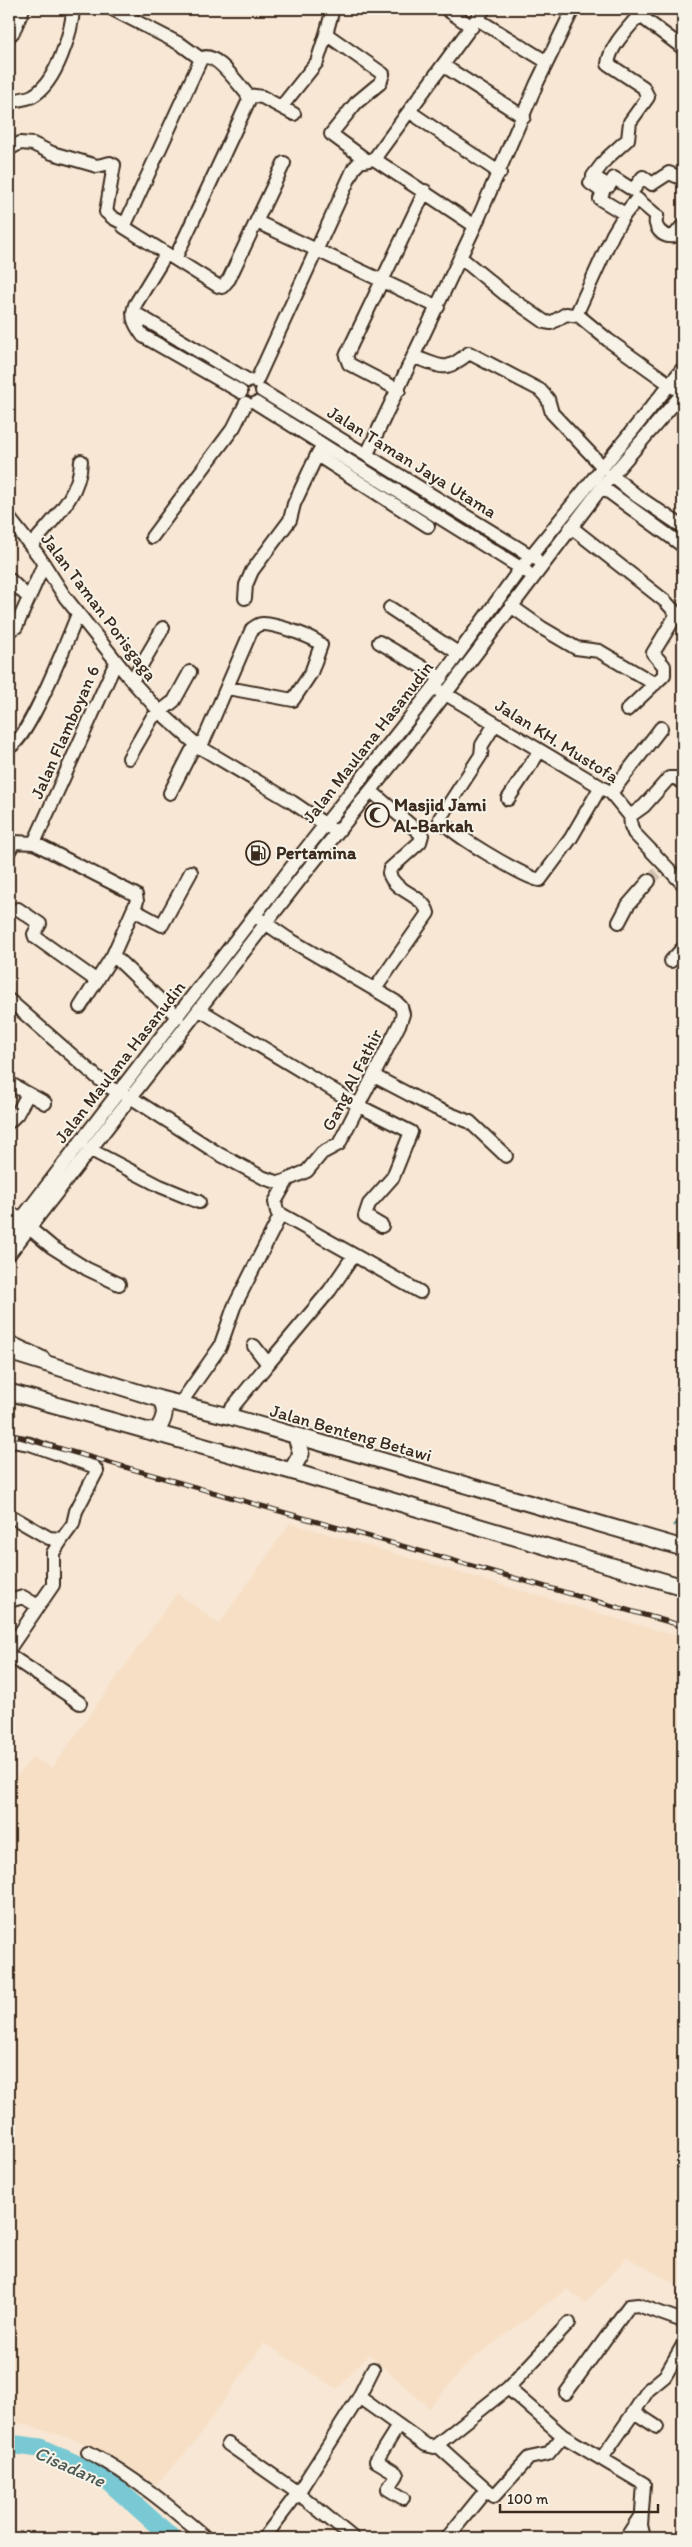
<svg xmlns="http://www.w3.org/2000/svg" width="692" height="2547" font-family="Itim,sans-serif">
	<rect width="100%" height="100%" fill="#f7e7d4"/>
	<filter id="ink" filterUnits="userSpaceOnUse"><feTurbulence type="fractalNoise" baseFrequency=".02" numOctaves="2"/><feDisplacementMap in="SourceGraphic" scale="10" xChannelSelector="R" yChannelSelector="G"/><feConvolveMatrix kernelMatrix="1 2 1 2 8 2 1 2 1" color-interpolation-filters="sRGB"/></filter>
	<g filter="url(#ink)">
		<path fill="#f7dfc6" d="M290 1523 683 1638V2288L627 2257 585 2303 567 2289 470 2361 429 2408 369 2354 337 2389 264 2343 195 2442 156 2485 116 2458 76 2440 9 2420V1786L33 1757 52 1768 177 1593 219 1624Z"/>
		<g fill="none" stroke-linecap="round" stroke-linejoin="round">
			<path stroke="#60898b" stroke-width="3" d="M674 1525 683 1520"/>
			<path stroke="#78c9d3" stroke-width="19" d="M9 2444 40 2448 104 2477 172 2538"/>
			<path stroke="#d1c1b0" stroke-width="12" stroke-dasharray="12 6" stroke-linecap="butt" d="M649 881 665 866"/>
			<g stroke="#3b2a1e" stroke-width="16">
				<path id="minor" d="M112 9 182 45 201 59
					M333 9 326 34 383 74 380 83 356 103 331 134 365 159
					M446 9 472 27
					M644 9C633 24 610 44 608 64L643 87 648 97 630 122 628 139 606 159 593 176 609 186 614 178 633 190 643 177 652 184 669 173 683 179
					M639 15 683 48
					M477 19 547 62
					M9 36 13 32 23 9
					M444 66 524 117
					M248 95 262 97 294 114
					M9 103C17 98 27 100 34 95 56 82 72 32 73 9
					M282 106 317 62 326 34
					M410 112 500 173
					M9 149 20 143 33 144 52 153 97 166 110 163 114 165 106 212 113 218 125 224
					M374 159 484 9
					M590 183 603 192 600 199 625 214
					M257 222 438 307
					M166 254 135 305C130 318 136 326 143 336L241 392
					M460 257 505 294 545 322 551 323 566 314 579 316 608 340 675 388
					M175 259 249 100 247 94C238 84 214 49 201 59L124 227 218 286 222 287 229 279 284 163
					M133 312 249 381
					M576 315 613 234 625 214 637 199 657 216C652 226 662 238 674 236L683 225
					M414 357C443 366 443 374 469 353L540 390 548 399 552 413 603 467
					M256 382 354 168 360 162 374 159 475 226
					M399 390 349 364 346 356 425 191
					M262 391 536 559
					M256 403 527 572
					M321 448 317 455 428 526
					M367 454 475 226 537 83 573 9
					M611 475 637 496 683 527
					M602 487 683 546
					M9 518 38 555 65 597 132 681 159 711 198 746 292 802 332 829
					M571 527 665 601 677 614 653 653 664 666V675L627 710
					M152 537 234 427 246 403
					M31 546C52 520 80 497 81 461
					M9 579 29 598
					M245 598 246 585 252 571 290 520 294 504 317 455
					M511 606 542 628 576 648 599 651 655 684
					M390 608 458 653
					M9 630 16 627 44 564
					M379 642 441 678
					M132 681 163 628
					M439 690 611 793 630 816 631 826 634 833 683 884
					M495 724 482 745 481 755 440 818C442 829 527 879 540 880L571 838 600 788
					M9 747C27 743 69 636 78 614
					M129 758 152 718 174 701 190 672
					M371 791 422 835 420 842 390 869 389 873C394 892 423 894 428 913L375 989
					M170 793 191 752 204 740 252 629C255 627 258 624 262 624 273 623 315 637 321 645L311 673 293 700 228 688
					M611 793 661 728
					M508 799 539 752
					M630 816 644 806 669 778H676L683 783
					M34 843 116 662
					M9 851 14 842 34 843 136 895 137 901 113 955 80 1007
					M18 909 40 924 34 934 35 937 97 981
					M134 910 162 925 191 872
					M619 922 628 905 649 881
					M113 955 178 1017
					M671 961 683 948
					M9 1000 107 1086 135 1100 219 1154 264 1178 280 1183 307 1171 322 1153 339 1144 400 1023 403 1014 401 1007 396 1002 287 938 261 920
					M200 1010 363 1108 411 1132 393 1177 369 1204 365 1216 382 1226
					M374 1076 435 1108 470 1122 506 1156
					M9 1083 45 1103
					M9 1122 17 1114 28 1094
					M89 1149 160 1186 199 1202
					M287 1181 275 1202 277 1212 420 1292
					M9 1211 52 1247 87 1269 119 1284
					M9 1235 297 860 434 687 521 568 683 368
					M9 1254 308 869 403 750 602 487 683 393
					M9 1342 43 1358
					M268 1364 330 1290 354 1255
					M180 1404 220 1347 234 1307 281 1214
					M226 1415 268 1364 254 1346
					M9 1444 13 1441 30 1444 93 1466 97 1471 76 1511 73 1524 62 1539 49 1538 9 1515
					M9 1601 23 1597 38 1606
					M9 1649 53 1585V1553L62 1539
					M9 1655 80 1703
					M508 2388 563 2436 644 2484 641 2525 644 2538
					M566 2393 629 2306 638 2305 683 2321
					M359 2397 426 2445 434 2447 508 2388 569 2323
					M634 2412 648 2390 665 2376 683 2345
					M398 2426 376 2461 396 2473 397 2475 388 2489 403 2498
					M228 2444 298 2493 353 2538
					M437 2445 494 2496 529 2458 548 2454 563 2436
					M88 2452C132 2475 169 2506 206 2538
					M602 2458 634 2412 657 2427
					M264 2538 298 2493 359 2397 373 2369
					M447 2538 486 2490
					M626 2538 641 2515"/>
			</g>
			<g stroke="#3b2a1e" stroke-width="19">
				<path id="major" d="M9 1352 160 1399 228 1416 683 1548
					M9 1392 291 1471 683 1587
					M150 1431 158 1429C165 1418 167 1409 160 1399
					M291 1471 301 1454 296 1437"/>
			</g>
			<use href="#minor" stroke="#f7f3e8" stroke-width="12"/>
			<use href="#major" stroke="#f7f3e8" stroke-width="15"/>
			<g stroke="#3b2a1e" stroke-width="5">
				<path id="rail" d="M9 1434 683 1626"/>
			</g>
			<use href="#rail" stroke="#f7f3e8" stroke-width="3" stroke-dasharray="9" stroke-linecap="butt"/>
		</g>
	</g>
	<defs>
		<g id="mosque-ring" transform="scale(1.25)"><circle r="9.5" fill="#f7f3e8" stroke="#3b2a1e" stroke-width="1.5"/><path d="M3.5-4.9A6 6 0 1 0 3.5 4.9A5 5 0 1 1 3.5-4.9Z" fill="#3b2a1e"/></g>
		<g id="fuel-ring" transform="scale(1.25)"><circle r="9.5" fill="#f7f3e8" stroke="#3b2a1e" stroke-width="1.5"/><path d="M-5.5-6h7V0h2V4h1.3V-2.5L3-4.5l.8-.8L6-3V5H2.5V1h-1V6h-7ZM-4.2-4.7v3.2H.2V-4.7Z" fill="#3b2a1e"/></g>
	</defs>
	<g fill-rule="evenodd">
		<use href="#mosque-ring" x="377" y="815"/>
		<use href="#fuel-ring" x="258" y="853"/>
	</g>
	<g text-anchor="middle" stroke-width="4" stroke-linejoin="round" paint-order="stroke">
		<g font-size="18" fill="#3b2a1e" stroke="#f7f3e8">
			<text transform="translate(412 462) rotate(32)" y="6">Jalan Taman Jaya Utama</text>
			<text transform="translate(99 607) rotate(53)" y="6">Jalan Taman Porisgaga</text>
			<text transform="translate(65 732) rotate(-66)" y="6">Jalan Flamboyan 6</text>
			<text transform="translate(557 741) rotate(32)" y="6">Jalan KH. Mustofa</text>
			<text transform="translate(368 742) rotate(-52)" y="6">Jalan Maulana Hasanudin</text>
			<text transform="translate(120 1062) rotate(-52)" y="6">Jalan Maulana Hasanudin</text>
			<text transform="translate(352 1080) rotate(-63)" y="6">Gang Al Fathir</text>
			<text transform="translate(351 1433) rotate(16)" y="6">Jalan Benteng Betawi</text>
		</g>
		<g font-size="18" font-weight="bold" fill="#3b2a1e" stroke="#f7f3e8" text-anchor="start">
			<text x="394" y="811">Masjid Jami<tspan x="394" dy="21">Al-Barkah</tspan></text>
			<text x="276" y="859">Pertamina</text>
		</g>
		<g font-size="19" font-style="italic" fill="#4d5a54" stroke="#f7f3e8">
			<text transform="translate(70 2466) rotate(24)" y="7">Cisadane</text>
		</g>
	</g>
	<rect width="692" height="2547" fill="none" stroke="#f7f3e8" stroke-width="30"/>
	<rect x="15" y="15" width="662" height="2517" fill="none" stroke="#3b2a1e" stroke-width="2" filter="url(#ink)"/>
	<path d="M500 2504v8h158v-8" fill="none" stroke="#3b2a1e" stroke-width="2.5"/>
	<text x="507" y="2504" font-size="15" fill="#3b2a1e" stroke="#f7f3e8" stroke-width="4" paint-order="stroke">100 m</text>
</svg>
